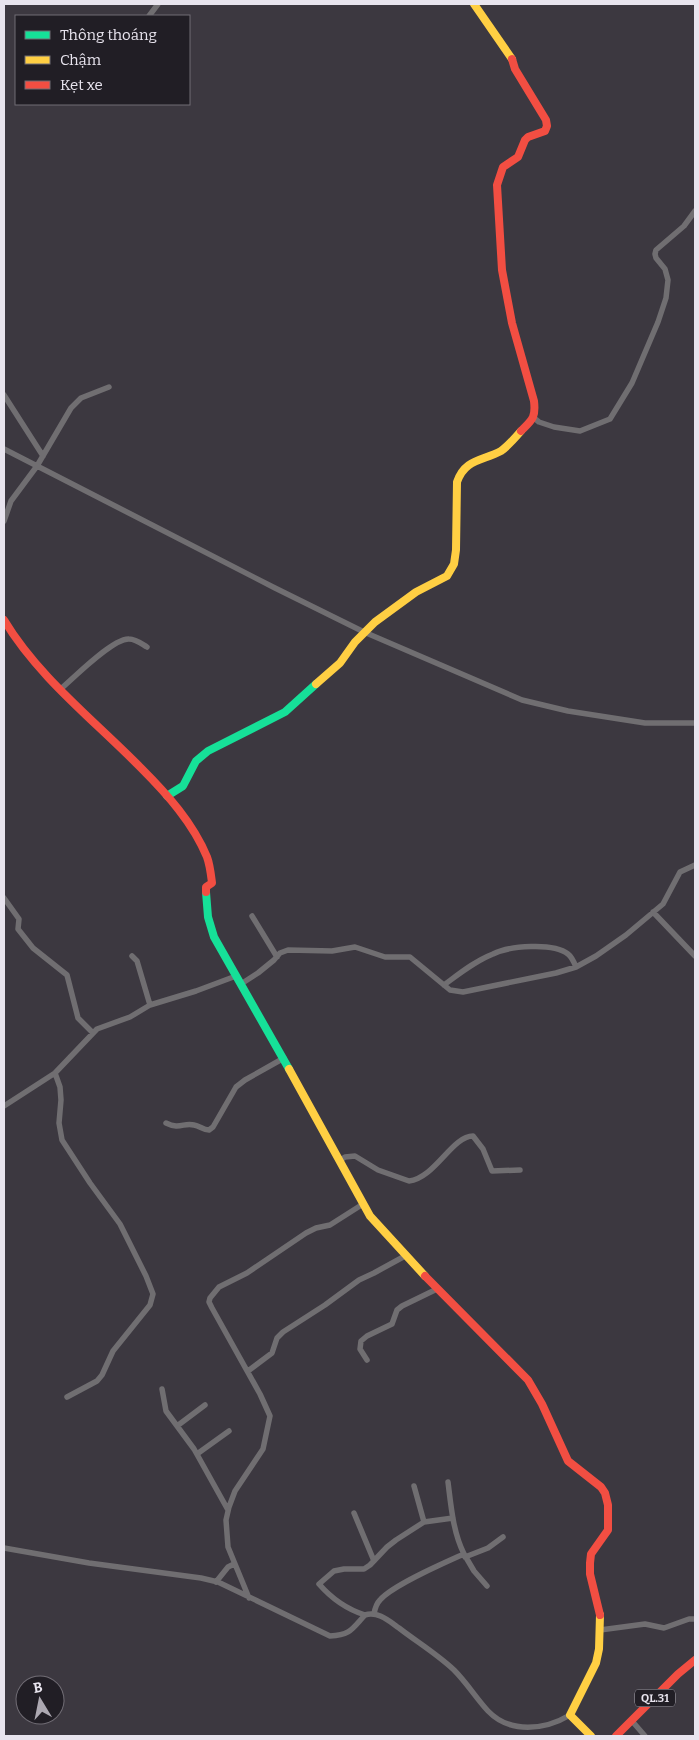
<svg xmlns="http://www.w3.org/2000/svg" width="699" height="1740" font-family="Bitter,serif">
	<rect width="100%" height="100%" fill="#3c3840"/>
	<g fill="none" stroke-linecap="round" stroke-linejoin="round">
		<path stroke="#706e71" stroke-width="5.5" d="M149 16 158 4
			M4 395 43 456
			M534 418 539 422 554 427 580 431 610 419 632 383 658 322 666 298 668 280 665 269 656 258 655 254 656 250 684 226 695 211
			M4 449 275 588 364 632 522 700 568 711 645 723H695
			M4 521 11 501 37 466 71 408 81 398 109 387
			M60 690C72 679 113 638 129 639 136 639 142 644 147 647
			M4 898 19 919 18 929 33 948 67 975 78 1018 93 1033
			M653 912 695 956
			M252 916 277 957
			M132 956 137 961 150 1005
			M241 984 258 973 274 960 280 953 288 950 332 951 355 947 385 957H410L450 990 463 992 556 973 576 967 596 956 626 935 663 904 680 872 695 865
			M444 985C459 974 475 961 493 954 509 946 553 942 568 954 572 957 574 962 576 967
			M55 1073 60 1087 61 1100 59 1123 62 1140 90 1183 120 1224 146 1276 153 1294 150 1305 113 1351 102 1375 97 1381 67 1397
			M4 1106 55 1073 97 1029 130 1017 150 1005 196 991 236 976
			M166 1123C180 1130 184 1122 194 1125 200 1126 203 1130 209 1130L213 1127 236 1087 245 1080 284 1058
			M339 1161 345 1157 355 1156 378 1170 409 1181C435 1178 452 1136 473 1136L483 1149 492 1171 520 1170
			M367 1360 360 1349 361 1341 367 1336 392 1324 397 1310 402 1306 437 1289
			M248 1371 272 1353 277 1338 283 1332 325 1305 359 1280 374 1273 405 1256
			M162 1389 166 1411 194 1449 228 1510
			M177 1426 205 1405
			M197 1454 229 1431
			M448 1482C451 1506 453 1532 464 1554
			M414 1486 424 1522
			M354 1513 374 1561
			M4 1548 89 1563 201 1578 218 1582 330 1636C351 1635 352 1629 365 1615 378 1611 389 1621 399 1628 417 1642 437 1654 454 1670 467 1683 476 1698 488 1711 510 1734 545 1730 570 1715
			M465 1557 488 1548 503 1537
			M216 1582 228 1567 234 1564
			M249 1598 228 1547 226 1520 229 1507 235 1491 263 1449 270 1416 260 1394 212 1308 209 1302 210 1298 219 1287 247 1273 306 1233 316 1228 330 1225 363 1204
			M374 1614C375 1608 376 1604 380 1600 393 1585 444 1563 464 1554L474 1571 487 1586
			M365 1615C346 1609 332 1599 319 1584L334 1571 344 1569H364L370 1565 387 1547 396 1540 424 1522 453 1518
			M600 1630 645 1624 664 1628 689 1619H695
			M632 1721 645 1736"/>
		<path stroke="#16e098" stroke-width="8" d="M167 796 183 786 196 761 208 751 285 712 316 684
			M206 892 208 917 214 937 289 1069"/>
		<path stroke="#ffcf43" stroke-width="8" d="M474 4 512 59
			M316 684 340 663 355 642 375 622 416 592 447 576 454 564 456 550 457 482C465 459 482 461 501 451 508 446 515 438 521 431
			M289 1069 370 1216 425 1276
			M591 1736 570 1715 596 1663 599 1649 600 1615"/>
		<path stroke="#f24e42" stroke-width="8" d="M512 59 515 69 546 120 547 126 545 131 528 137 525 140 518 157 503 167 497 185 502 270 512 323 534 401C536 418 532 420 521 431
			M4 620C39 678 94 720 141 768 167 794 193 823 207 857 210 865 211 875 212 883L206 887V892
			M425 1276 528 1380 542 1404 568 1461 601 1487 605 1493 608 1505V1530L591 1554 590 1563V1574L600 1615
			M616 1736 678 1674 695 1660"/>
	</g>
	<g text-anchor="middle" stroke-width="5" stroke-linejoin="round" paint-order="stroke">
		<rect fill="#211e25" stroke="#aca9b2" stroke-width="1" x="635" y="1689.5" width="40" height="17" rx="4"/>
		<g font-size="11" font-weight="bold" fill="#e8e4ee">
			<text x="655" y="1702">QL.31</text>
		</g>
	</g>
	<rect width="699" height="1740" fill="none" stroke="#e8e4ee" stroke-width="10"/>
	<rect x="15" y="15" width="175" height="90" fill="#211e25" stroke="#716d75"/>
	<rect x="25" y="31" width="25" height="8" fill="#16e098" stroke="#716d75"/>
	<text x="60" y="40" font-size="15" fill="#e8e4ee">Thông thoáng</text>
	<rect x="25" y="56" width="25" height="8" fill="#ffcf43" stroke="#716d75"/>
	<text x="60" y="65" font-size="15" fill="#e8e4ee">Chậm</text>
	<rect x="25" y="81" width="25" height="8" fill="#f24e42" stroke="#716d75"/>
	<text x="60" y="90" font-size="15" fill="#e8e4ee">Kẹt xe</text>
	<g transform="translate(40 1700) rotate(350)"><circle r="24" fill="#211e25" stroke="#716d75"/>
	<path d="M0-4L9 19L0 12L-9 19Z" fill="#aca8b1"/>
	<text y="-8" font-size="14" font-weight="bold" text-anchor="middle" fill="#e8e4ee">B</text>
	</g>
</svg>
